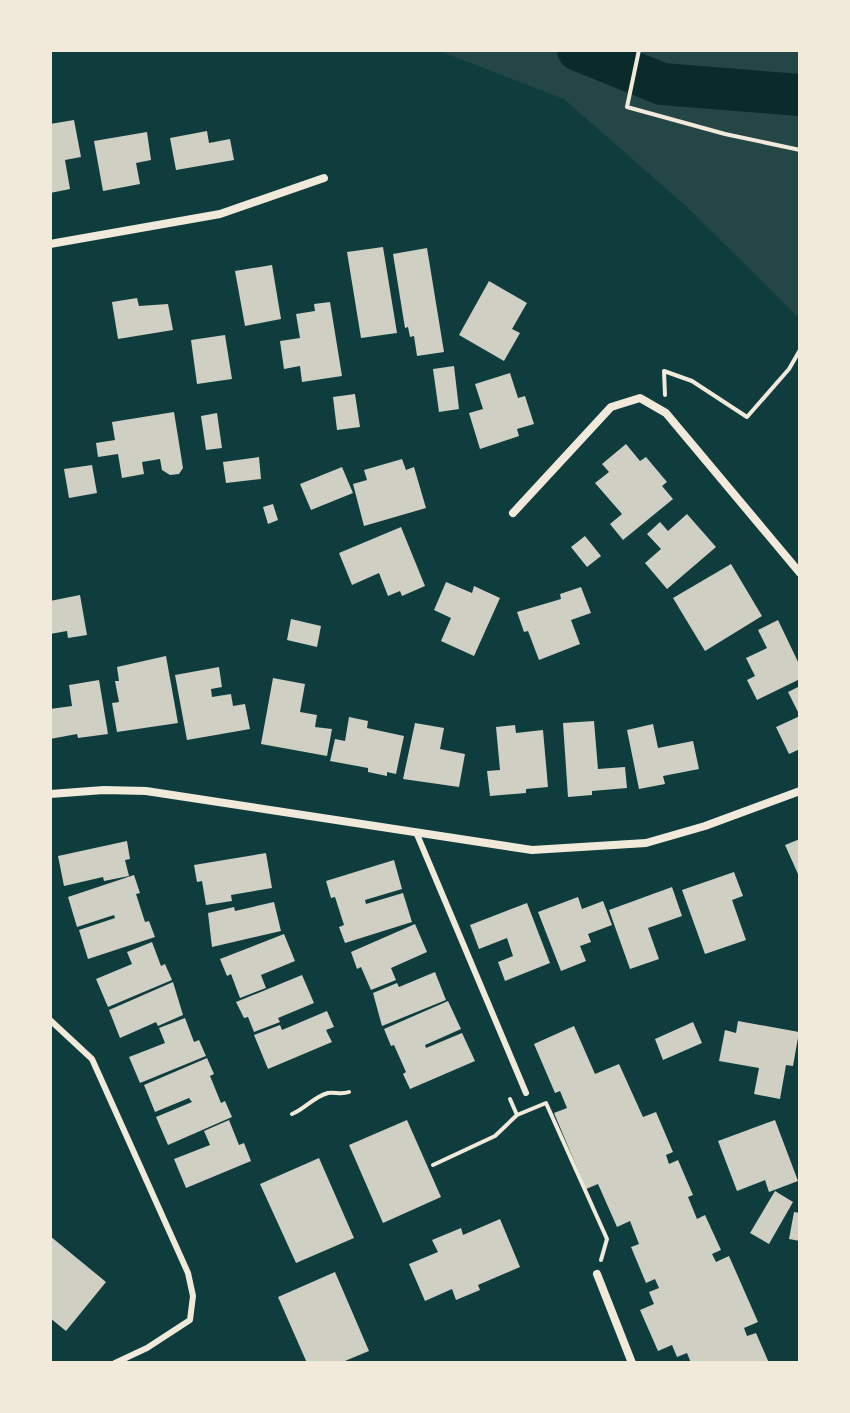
<svg xmlns="http://www.w3.org/2000/svg" width="850" height="1413" font-family="'Playfair Display',serif">
	<rect width="100%" height="100%" fill="#0f3d3e"/>
	<path fill="#244646" d="M437 50H800V319L687 207 564 99Z"/>
	<g fill="none" stroke-linecap="round" stroke-linejoin="round">
		<path stroke="#0a2a2b" stroke-width="42" d="M578 50 662 84 800 95"/>
	</g>
	<path fill="#cfcfc3" d="M74 120 81 157 65 160 70 189 50 193V124Z
		M207 131 209 143 230 139 234 160 176 170 170 138Z
		M147 132 151 160 136 163 140 184 103 191 94 141Z
		M383 247 397 333 361 338 347 252Z
		M427 248 444 352 417 356 414 336 410 337 408 327 405 328 393 254Z
		M272 265 281 319 245 326 235 271Z
		M489 281 527 303 512 329 520 333 504 361 459 335Z
		M137 298 139 306 168 304 173 330 118 339 112 302Z
		M330 302 342 376 302 382 300 366 284 369 280 341 300 338 296 314 315 311 314 304Z
		M225 335 232 379 197 384 191 340Z
		M454 366 459 409 439 412 433 369Z
		M510 373 518 398 525 396 534 424 517 429 519 436 480 449 469 413 483 409 475 384Z
		M355 394 360 427 337 430 333 397Z
		M174 412 183 468 179 474 170 475 162 470 160 459 142 462 144 474 122 478 118 454 98 457 96 443 115 440 112 422Z
		M217 413 222 448 206 450 201 416Z
		M626 444 640 461 646 457 667 482 662 486 673 499 623 540 610 524 622 514 595 483 609 472 602 464Z
		M259 457 261 479 226 483 223 462Z
		M402 459 406 470 414 467 426 508 364 526 353 484 367 480 364 470Z
		M92 465 97 493 69 498 64 469Z
		M342 467 353 493 311 510 300 484Z
		M273 504 278 520 268 524 263 507Z
		M687 514 716 547 667 589 645 563 661 549 647 534 660 522 668 531Z
		M401 527 425 586 402 596 400 591 388 596 379 573 352 585 339 553Z
		M585 536 601 556 587 567 571 547Z
		M731 564 762 616 705 651 673 598Z
		M446 582 472 593 474 586 500 598 474 656 441 641 451 618 434 610Z
		M581 587 591 613 571 620 580 644 539 660 528 631 524 632 517 612 561 599 560 594Z
		M80 595 87 635 68 638 67 631 50 634V601Z
		M291 619 321 626 317 647 287 640Z
		M778 620 800 666V679L757 700 747 680 755 676 746 658 767 648 758 630Z
		M166 656 178 723 117 732 112 703 119 702 115 681H119L117 667Z
		M219 667 222 687 211 689 212 697 231 694 233 706 245 704 250 729 187 740 175 675Z
		M273 678 305 684 300 712 317 715 315 727 332 729 327 756 261 744Z
		M99 680 108 734 78 738 77 734 50 739V709L72 706 69 685Z
		M800 686V749L789 754 776 727 800 716 788 692Z
		M349 717 368 721 367 728 404 736 396 774 387 772V776L368 772V768L330 761 335 739 345 741Z
		M594 721 598 769 625 767 627 788 592 791V795L568 797 563 723Z
		M415 723 444 728 440 749 465 754 459 787 403 779Z
		M653 724 658 748 693 741 699 769 663 776 665 784 639 789 627 730Z
		M515 725 516 733 543 730 548 787 526 789V793L490 796 487 771 500 770 496 727Z
		M800 839V873L798 874 785 845Z
		M127 841 130 859 125 860 129 876 104 881 103 877 64 886 58 856Z
		M266 853 272 888 231 895 232 901 206 905 202 881 197 882 194 865Z
		M394 860 402 889 365 900 366 904 403 893 412 922 345 943 339 927 344 925 335 897 331 898 326 881Z
		M734 872 743 896 732 900 746 940 705 954 682 890Z
		M134 875 140 893 136 894 145 922 149 921 155 937 88 959 79 930 115 918 114 915 77 927 68 897Z
		M672 887 682 916 648 928 659 959 630 969 609 910Z
		M578 897 582 909 603 901 612 925 588 934 591 942 580 946 586 961 561 971 538 912Z
		M274 902 281 931 212 947 208 913 234 907 235 911Z
		M527 903 550 963 505 981 498 962 513 956 507 938 479 949 470 925Z
		M415 924 427 952 391 968 396 980 371 990 361 967 357 969 351 952Z
		M284 934 295 961 261 975 266 988 240 998 231 974 227 976 220 959Z
		M152 942 161 966 165 964 172 980 108 1007 96 979 132 964 127 952Z
		M435 972 446 1000 382 1026 373 993 397 983 399 987Z
		M302 975 314 1003 278 1018 280 1022 254 1032 248 1017 244 1018 236 1002Z
		M173 982 183 1015 158 1026 156 1022 120 1038 109 1010Z
		M448 1001 461 1029 425 1045 426 1048 462 1033 475 1061 410 1089 403 1074 406 1072 394 1045 391 1046 384 1029Z
		M327 1011 334 1027 326 1030 332 1042 268 1069 254 1035 280 1025 282 1030Z
		M185 1018 194 1042 199 1040 206 1056 140 1083 129 1057 165 1043 159 1028Z
		M738 1021 799 1032 793 1066 786 1065 780 1099 754 1094 759 1068 719 1061 725 1030 736 1033Z
		M693 1022 702 1043 663 1060 655 1039Z
		M574 1026 595 1074 619 1064 643 1117 656 1112 673 1152 666 1155 669 1164 678 1160 693 1195 688 1197 697 1219 705 1215 721 1250 712 1254 716 1262 729 1256 758 1322 744 1328 747 1336 756 1333 769 1363H691L687 1353 677 1357 672 1345 658 1351 640 1310 654 1304 649 1292 659 1288 655 1279 646 1283 631 1247 639 1244 630 1221 617 1227 598 1184 586 1189 554 1113 567 1108 560 1091 555 1093 534 1044Z
		M207 1058 214 1074 210 1076 221 1103 225 1101 232 1117 168 1145 156 1117 192 1102 189 1098 155 1112 144 1085Z
		M229 1120 239 1145 244 1143 251 1161 186 1188 174 1159 210 1145 204 1131Z
		M407 1120 441 1197 383 1223 349 1145Z
		M775 1120 798 1181 769 1192 765 1180 737 1191 718 1141Z
		M319 1158 354 1238 296 1263 260 1184Z
		M775 1191 793 1202 769 1244 750 1233Z
		M794 1212 800 1213V1241L789 1239Z
		M500 1219 520 1267 478 1285 480 1290 456 1300 452 1289 425 1301 409 1264 438 1252 432 1240 461 1228 463 1235Z
		M50 1236 106 1282 66 1331 50 1318Z
		M335 1272 369 1351 340 1363H307L278 1297Z"/>
	<g fill="none" stroke-linecap="round" stroke-linejoin="round">
		<path stroke="#f1e9da" stroke-width="4" d="M639 50 627 107 725 134 800 150
			M665 395 664 371 692 381 747 417 789 369 800 350
			M510 1099 517 1115
			M292 1114C305 1109 313 1097 328 1093 336 1092 341 1095 349 1092
			M433 1165 495 1136 517 1115 546 1103 607 1239 601 1260"/>
		<path stroke="#f1e9da" stroke-width="6" d="M416 832 526 1093
			M50 1020 92 1059 188 1273 193 1296 190 1320 147 1348 115 1363"/>
		<path stroke="#f1e9da" stroke-width="8" d="M50 244 220 214 324 178
			M513 513 611 407 640 398 666 413 800 573
			M50 794 104 790 146 791 532 850 646 843 705 826 800 791
			M597 1274 632 1363"/>
	</g>
	<rect width="850" height="1413" fill="none" stroke="#f1e9da" stroke-width="104"/>
</svg>
